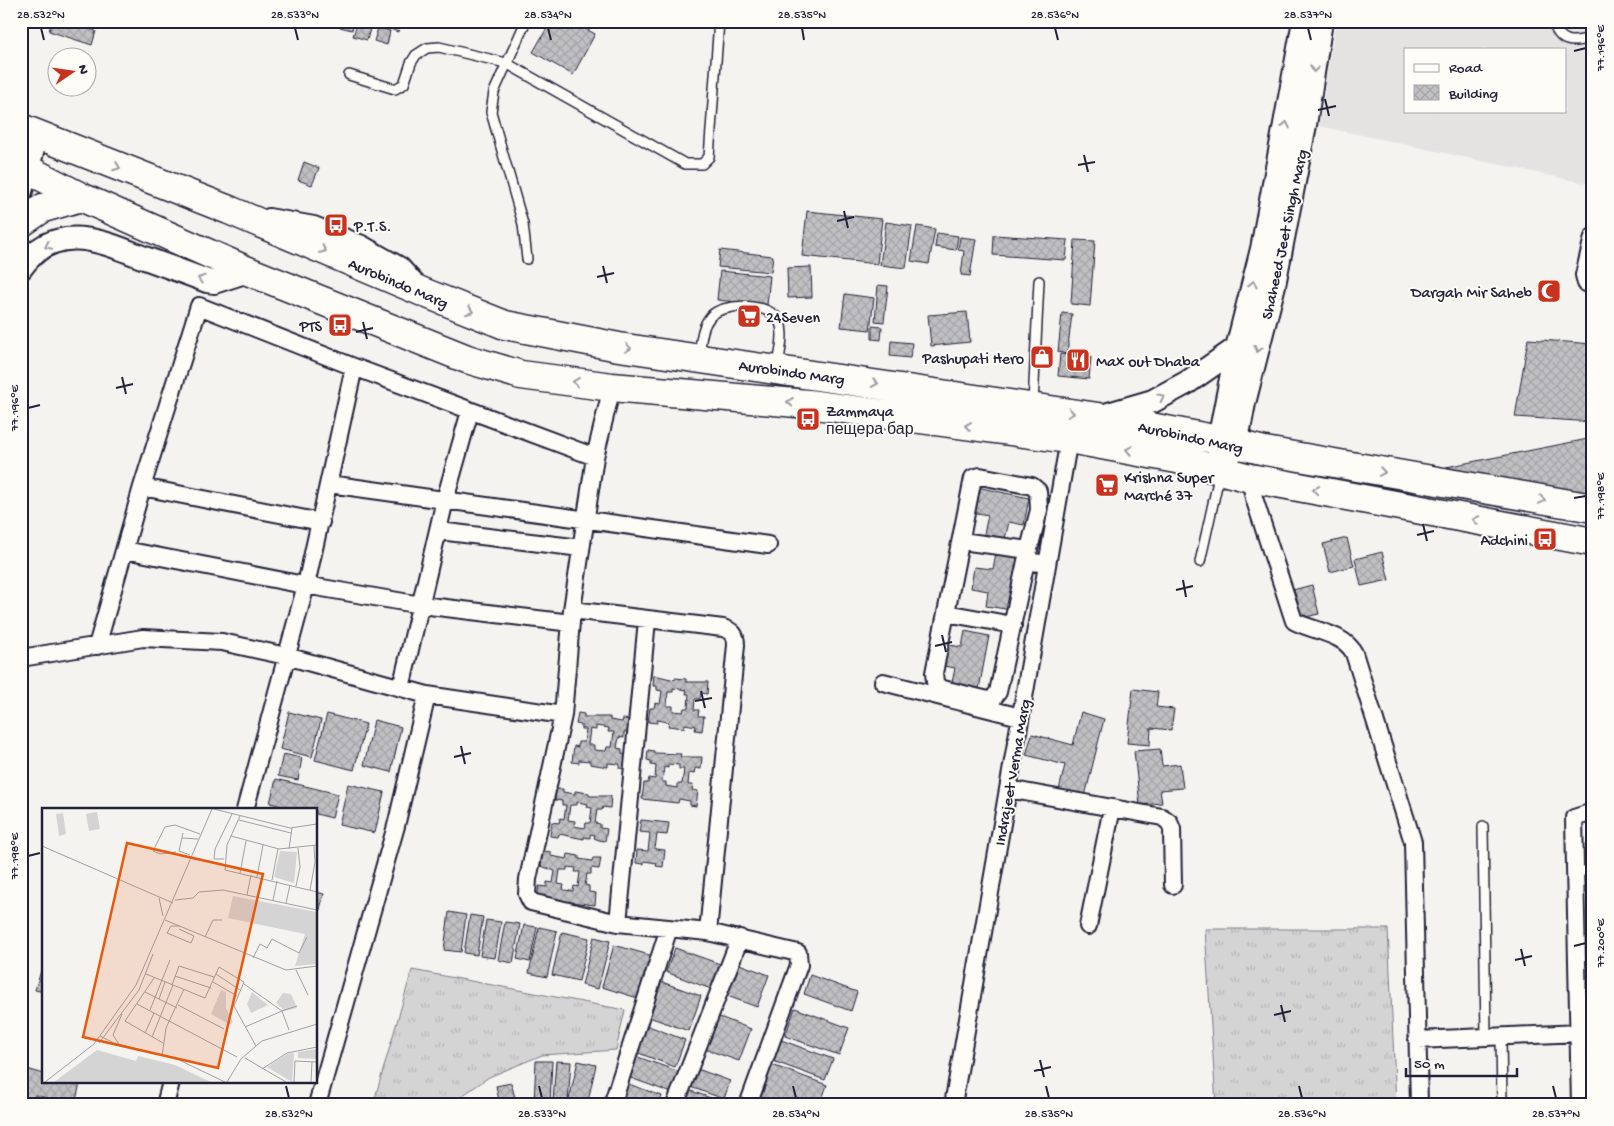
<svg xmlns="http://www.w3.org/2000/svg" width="1614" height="1126" font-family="'Gochi Hand',sans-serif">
	<defs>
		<pattern id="grass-tufts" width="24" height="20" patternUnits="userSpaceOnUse" patternTransform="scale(1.25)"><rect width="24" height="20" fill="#d5d4d5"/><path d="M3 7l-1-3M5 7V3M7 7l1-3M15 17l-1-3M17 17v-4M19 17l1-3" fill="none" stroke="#b7b6b8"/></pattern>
		<pattern id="building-cross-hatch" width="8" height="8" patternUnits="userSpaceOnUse" patternTransform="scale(1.25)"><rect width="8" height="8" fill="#c0bfc2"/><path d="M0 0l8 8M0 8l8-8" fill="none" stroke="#a5a4a8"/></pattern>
	</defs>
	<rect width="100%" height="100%" fill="#f4f3ef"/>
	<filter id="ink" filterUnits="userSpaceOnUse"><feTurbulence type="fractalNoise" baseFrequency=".02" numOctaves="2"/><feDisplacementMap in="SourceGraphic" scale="10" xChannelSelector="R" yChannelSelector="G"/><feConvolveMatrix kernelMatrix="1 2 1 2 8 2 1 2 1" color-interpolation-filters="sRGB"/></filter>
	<g filter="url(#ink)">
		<path fill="#e4e3e2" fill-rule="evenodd" d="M1336 21H1593V185L1319 126ZM1405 49H1565V111H1405Z"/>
		<path fill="url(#grass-tufts)" stroke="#7c7b88" d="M1205 929H1388L1396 1105H1216Z
			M412 970 625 1010 616 1050 542 1055 489 1077 449 1105H373Z"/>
		<path fill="url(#building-cross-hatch)" stroke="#22223b" fill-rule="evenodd" d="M52 21H65L96 31 92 45 49 31Z
			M342 21H354L352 30 340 27Z
			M358 21 371 25 367 40 353 36Z
			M387 21H401L398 32 385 27Z
			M551 21H572L595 34 573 75 533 52Z
			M378 28 390 31 387 45 374 41Z
			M304 162 319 168 312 185 298 180Z
			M807 211 882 219 877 264 802 256Z
			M886 222 912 226 906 268 880 265Z
			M917 226 935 229 929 264 911 261Z
			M937 233 958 236 956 250 935 247Z
			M994 235 1068 240 1066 260 993 255Z
			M960 237 976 239 970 276 961 275 964 251 958 250Z
			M1075 240 1095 241 1090 306 1071 304Z
			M720 250 773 256 771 272 718 267Z
			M811 267 812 297 788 298 787 268Z
			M720 271 770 276 767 305 717 300Z
			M878 285 888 286 884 322 875 321Z
			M845 294 874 298 870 330 841 327Z
			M967 312 970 342 931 346 928 315Z
			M1062 313 1072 314 1067 354 1058 352Z
			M872 326 882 327 881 340 872 339Z
			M1528 339 1593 344V422L1515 417Z
			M891 341 912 343 910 358 890 356Z
			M1060 354 1091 357 1089 379 1058 376Z
			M1593 438V502L1446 467Z
			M977 487 1029 498 1024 525 1009 522 1005 539 984 534 988 515 971 512Z
			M1347 538 1354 566 1330 572 1323 544Z
			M1382 552 1389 580 1361 586 1355 559Z
			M996 553 1021 556 1012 610 986 606 988 591 971 588 974 567 993 569Z
			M1312 585 1319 614 1296 619 1289 591Z
			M965 631 989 636 979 689 952 683 955 668 938 665 943 644 962 647Z
			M654 675 675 680V678L686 679V682H708L707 694 701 693 700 699H695L694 710H699L698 716H704L702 731 695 730 696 726 685 724 684 728 668 726 669 722 657 720V723L648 722 650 708H654L655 703 660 704 662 691 657 690V686H653ZM673 688 687 690 686 694H689L688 708H684L683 712 673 711V706H667L668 692H673Z
			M1133 689 1158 692 1156 707 1174 709 1171 730 1151 728 1150 745 1127 743Z
			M289 712 321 720 312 757 280 749Z
			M1081 712 1104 719 1085 796 1059 790 1065 765 1026 755 1032 734 1073 745Z
			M578 713 584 714V717H610V720L622 722 623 719 632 720 630 732H624V738L619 737 617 748 622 749V754L628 755 626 769 619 768 620 764 608 763V767L590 764V761L579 760V763L572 762 574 746 578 747V742H584L585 736 586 729H581V725L576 724ZM596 726 609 728 608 732H614L612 747H607L606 751 594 750V745H588L590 729 596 730Z
			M327 714 366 724 354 770 315 760Z
			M374 720 401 727 391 772 364 765Z
			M1160 749 1162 766 1180 764 1183 788 1160 790 1162 803 1140 805 1134 751Z
			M648 750 654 751V753L681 754 680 757H702L701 769 695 768 694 774 689 773 688 785H693L692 790 698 791 696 806 690 805V801L679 799 678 803 642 799 644 783H648L649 778 655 779 656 766 651 765V761L647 760ZM668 764 679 765V769H684L682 784H677V788L666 786V782H662L664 767 668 768Z
			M283 754 302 758 298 780 278 776Z
			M276 779 338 794 332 818 316 814V810H297L270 803Z
			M348 784 384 792 375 833 339 825Z
			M556 789H563V792L575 794V791L589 793V796H611L610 808 603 807 602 810H597L595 823 600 824V828L607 829 605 841 599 840 594 838 595 835 590 834V838L584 837V839L559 834 558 837 550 836 552 822 559 823 560 818 564 819 566 805H562V801L555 800ZM577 802 588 804 587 807 592 808 590 823H586L585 828 574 826 575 821 568 820 570 805H577Z
			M641 820 669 823 667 835 657 834 655 849 665 850 663 867 656 866 657 863 644 861V864L636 863 637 850 648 851 650 833 639 832Z
			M543 851 551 852V856L567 859 568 854 579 856V859L592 861 593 858H601L599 869 591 868V874H587L585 885 589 886V892L596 893 595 905 537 898 539 886 547 887V882L553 883 555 871 541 866ZM567 867 576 868 575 872H580L578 887 574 886 573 891 563 890 564 885 558 884 560 870H567Z
			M316 892 324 894 316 924Z
			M449 912 466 915 461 952 444 950Z
			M470 915 483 917 477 955 464 953Z
			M486 920 501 922 495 958 480 956Z
			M505 922 520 924 513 963 498 960Z
			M524 925 537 927 530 962 517 959Z
			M539 927 557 931 547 977 529 973Z
			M562 932 589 938 579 981 552 975Z
			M594 937 610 941 598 989 582 985Z
			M614 945 653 956 641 999 602 987Z
			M675 948 720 964 711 989 666 972Z
			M734 962 769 975 757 1007 722 994Z
			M41 971 44 972V992L35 990Z
			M810 975 857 992 851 1011 804 994Z
			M659 981 701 996 689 1031 646 1016Z
			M795 1008 849 1028 839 1055 785 1036Z
			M717 1016 751 1029 739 1061 705 1049Z
			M646 1025 685 1040 675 1067 636 1052Z
			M781 1040 833 1059 825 1080 773 1061Z
			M635 1056 680 1072 672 1093 628 1077Z
			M536 1061H552L550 1104 534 1103Z
			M556 1061 571 1062 568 1102 553 1101Z
			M578 1061 596 1065 587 1105 568 1104Z
			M772 1065 827 1085 820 1105H783L761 1097Z
			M692 1067 730 1081 724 1099 685 1085Z
			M27 1069 44 1074V1082L80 1083 75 1105 35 1095 33 1102 21 1099V1072L26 1074Z
			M623 1082 662 1096 659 1105H629L616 1100Z
			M511 1083 517 1105H500L496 1086Z
			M683 1088 719 1101 718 1105H676Z"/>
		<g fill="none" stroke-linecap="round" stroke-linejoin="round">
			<g stroke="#22223b" stroke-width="12">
				<path id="lane" d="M526 21 494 92 491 112 523 224 527 259
					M1553 21C1559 44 1573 44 1593 37
					M349 75 395 89 404 84 411 63 416 55 427 48 439 47 506 63 685 164H702L709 157 719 21
					M699 357C701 342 701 328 710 317 722 302 772 302 780 322 785 336 779 354 778 368
					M1033 404 1039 281
					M1200 562 1220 472
					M1483 826 1486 1037
					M1576 871H1593
					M1501 1036 1502 1105"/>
			</g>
			<g stroke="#22223b" stroke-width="20">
				<path id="street" d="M269 217 314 225 362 244 401 266 418 285
					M1593 237 1584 275 1586 283 1593 284
					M612 387 595 457 572 610 563 715 528 879 527 894 531 902 618 923 708 932 798 953 799 965 748 1105
					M1250 478 1254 498 1294 621C1312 631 1344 633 1354 653L1413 842 1419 1105
					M329 484 768 545
					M142 487 321 522
					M439 531 581 548
					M961 541 1029 550
					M125 550 299 584 421 605 571 623
					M1026 561 998 692 993 699 988 700 939 688 935 682 934 673 973 478 980 476 1032 486 1038 491 1039 510 1026 561 1047 564
					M572 610 723 628C733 631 736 635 736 645L708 932
					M946 613 1013 625
					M97 646 142 487 199 306 354 367 595 457
					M21 658 143 638 222 642 286 656 427 695 563 715
					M883 682 1020 717
					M401 688 445 500 470 411
					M1008 789 1162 817 1169 822 1172 829 1173 885
					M245 810 306 585 354 367
					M618 923 647 620
					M1088 926 1112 808
					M1417 1040 1580 1033
					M318 1101 396 826 427 695
					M165 1105 171 1082
					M612 1105 669 928
					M675 1105 740 938
					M953 1105 1069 439
					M1580 1105 1574 818 1593 812"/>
			</g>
			<g stroke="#22223b" stroke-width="26">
				<path id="secondary" d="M21 191 37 135
					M21 268C54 221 100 240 142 257 164 265 186 273 207 281L214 282 248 271
					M1098 417 1153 401 1188 382 1237 348
					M1219 456V440L1237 348 1262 249 1304 21
					M1220 471 1236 445 1244 403 1274 285 1305 125 1321 21"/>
			</g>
			<g stroke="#22223b" stroke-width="31">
				<path id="highway" d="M21 128 229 210 425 293 505 325 619 347 1098 417 1219 440 1265 451 1593 508
					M21 166 81 197 248 271 467 359 521 375 612 387 808 404 1069 439 1177 459 1250 478 1593 542
					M21 223 43 208 81 197"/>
			</g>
			<use href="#lane" stroke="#fdfcf7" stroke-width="9"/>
			<use href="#street" stroke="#fdfcf7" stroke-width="16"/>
			<use href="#secondary" stroke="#fdfcf7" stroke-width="22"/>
			<use href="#highway" stroke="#fdfcf7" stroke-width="28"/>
		</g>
		<defs><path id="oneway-chevron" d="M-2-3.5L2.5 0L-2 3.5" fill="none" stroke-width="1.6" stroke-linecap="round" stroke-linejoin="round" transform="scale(1.25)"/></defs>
		<g stroke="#9a9aa2">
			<use href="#oneway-chevron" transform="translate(1314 69) rotate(99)"/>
			<use href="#oneway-chevron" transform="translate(1286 125) rotate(-79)"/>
			<use href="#oneway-chevron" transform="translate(117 167) rotate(21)"/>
			<use href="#oneway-chevron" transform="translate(48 246) rotate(154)"/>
			<use href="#oneway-chevron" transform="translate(323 250) rotate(23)"/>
			<use href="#oneway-chevron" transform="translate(201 279) rotate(-161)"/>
			<use href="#oneway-chevron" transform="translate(1253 284) rotate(-76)"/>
			<use href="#oneway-chevron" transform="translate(470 311) rotate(21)"/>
			<use href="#oneway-chevron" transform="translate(628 348) rotate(7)"/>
			<use href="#oneway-chevron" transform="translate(1258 349) rotate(104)"/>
			<use href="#oneway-chevron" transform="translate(576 382) rotate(-173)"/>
			<use href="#oneway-chevron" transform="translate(875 383) rotate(9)"/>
			<use href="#oneway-chevron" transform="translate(1161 397) rotate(-26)"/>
			<use href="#oneway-chevron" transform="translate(790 402) rotate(-175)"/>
			<use href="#oneway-chevron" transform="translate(1071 413) rotate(9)"/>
			<use href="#oneway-chevron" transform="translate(968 426) rotate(-172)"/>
			<use href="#oneway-chevron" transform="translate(1129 450) rotate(-169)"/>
			<use href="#oneway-chevron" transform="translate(1382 472) rotate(10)"/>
			<use href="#oneway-chevron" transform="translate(1316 490) rotate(-170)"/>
			<use href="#oneway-chevron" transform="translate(1542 500) rotate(10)"/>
			<use href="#oneway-chevron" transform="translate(1476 520) rotate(-169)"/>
		</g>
	</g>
	<path fill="none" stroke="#22223b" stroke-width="2" d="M41 28 44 40M295 28 298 40M548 28 551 40M802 28 804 40M1055 28 1058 40M1308 28 1311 40M1574 51 1586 48M1325 99 1329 116M1318 110 1336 106M1084 155 1088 172M1078 165 1095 162M844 211 848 228M837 221 854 217M603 266 607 283M597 277 614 273M363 322 367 339M356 332 373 328M122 377 126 394M116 388 133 384M28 408 40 405M1574 498 1586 496M1423 524 1427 541M1417 535 1434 531M1183 580 1186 597M1176 590 1193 586M942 635 946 652M935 646 952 642M701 691 705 708M695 701 712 698M461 746 465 764M454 757 471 753M28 856 40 853M1574 946 1586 943M1521 949 1525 966M1515 960 1532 956M1281 1005 1285 1022M1274 1015 1291 1011M1040 1060 1044 1077M1034 1071 1051 1067M286 1086 289 1098M539 1086 542 1098M793 1086 796 1098M1046 1086 1049 1098M1299 1086 1302 1098M1553 1086 1556 1098"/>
	<defs>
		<g id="bus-square" transform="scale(1.25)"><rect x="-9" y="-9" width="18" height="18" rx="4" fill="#c8321e" stroke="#fdfcf7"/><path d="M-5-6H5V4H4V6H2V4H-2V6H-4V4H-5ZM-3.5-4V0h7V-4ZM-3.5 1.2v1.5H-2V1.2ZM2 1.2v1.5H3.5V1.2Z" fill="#fff"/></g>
		<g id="mosque-square" transform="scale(1.25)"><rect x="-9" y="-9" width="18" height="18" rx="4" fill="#c8321e" stroke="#fdfcf7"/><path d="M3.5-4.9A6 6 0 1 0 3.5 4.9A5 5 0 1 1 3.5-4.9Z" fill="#fff"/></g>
		<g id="supermarket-square" transform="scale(1.25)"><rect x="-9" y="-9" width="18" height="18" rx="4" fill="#c8321e" stroke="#fdfcf7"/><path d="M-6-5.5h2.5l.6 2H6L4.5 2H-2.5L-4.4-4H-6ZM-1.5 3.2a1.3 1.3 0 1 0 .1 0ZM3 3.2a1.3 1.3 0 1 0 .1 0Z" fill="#fff"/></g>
		<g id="shop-square" transform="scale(1.25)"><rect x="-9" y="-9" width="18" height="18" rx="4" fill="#c8321e" stroke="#fdfcf7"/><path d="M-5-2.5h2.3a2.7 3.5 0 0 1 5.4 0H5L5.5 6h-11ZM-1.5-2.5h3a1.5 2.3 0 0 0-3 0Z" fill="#fff"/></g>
		<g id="restaurant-square" transform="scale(1.25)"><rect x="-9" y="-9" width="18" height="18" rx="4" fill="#c8321e" stroke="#fdfcf7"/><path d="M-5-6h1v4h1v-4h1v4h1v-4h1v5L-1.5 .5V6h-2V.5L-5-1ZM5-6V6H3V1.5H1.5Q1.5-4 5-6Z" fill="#fff"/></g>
	</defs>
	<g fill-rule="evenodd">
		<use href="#bus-square" x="336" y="225"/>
		<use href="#mosque-square" x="1549" y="291"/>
		<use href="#supermarket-square" x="749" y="316"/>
		<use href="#bus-square" x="340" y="325"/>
		<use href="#shop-square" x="1042" y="357"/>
		<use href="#restaurant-square" x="1078" y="360"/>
		<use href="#bus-square" x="808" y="419"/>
		<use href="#supermarket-square" x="1107" y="485"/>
		<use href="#bus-square" x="1545" y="539"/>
	</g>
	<g text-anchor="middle" stroke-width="4" stroke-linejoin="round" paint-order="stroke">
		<g font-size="16" fill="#22223b" stroke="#fdfcf7" text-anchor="start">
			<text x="354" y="231">P.T.S.</text>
			<text x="1532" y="297" text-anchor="end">Dargah Mir Saheb</text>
			<text x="766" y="322">24Seven</text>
			<text x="322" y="331" text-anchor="end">PTS</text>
			<text x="1024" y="363" text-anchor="end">Pashupati Hero</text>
			<text x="1096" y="366">Max out Dhaba</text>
			<text x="826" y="416">Zammaya<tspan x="826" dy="18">пещера бар</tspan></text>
			<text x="1124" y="482">Krishna Super<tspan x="1124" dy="18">Marché 37</tspan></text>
			<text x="1528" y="545" text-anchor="end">Adchini</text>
		</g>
		<g font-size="16" fill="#22223b" stroke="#fdfcf7">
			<text transform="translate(1283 234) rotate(-78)" y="6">Shaheed Jeet Singh Marg</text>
			<text transform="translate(399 282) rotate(23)" y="6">Aurobindo Marg</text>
			<text transform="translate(792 371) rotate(8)" y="6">Aurobindo Marg</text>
			<text transform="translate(1191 436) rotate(12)" y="6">Aurobindo Marg</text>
			<text transform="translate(1011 772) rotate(-80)" y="6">Indrajeet Verma Marg</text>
		</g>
	</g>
	<g transform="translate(42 808)">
		<rect width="275" height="275" fill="#f4f3ef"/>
		<path d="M21 5 24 26 17 28 14 6ZM238 43 255 44 252 75 232 69ZM191 88 275 104V156L253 158 263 126 186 110ZM179 182 184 184V200L191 214 188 217 169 206ZM210 184 226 197 209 205 205 196ZM241 185 249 186 255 200 243 203 234 195ZM275 241V251L256 250V244ZM55 242 94 253 96 248 133 257 169 274H12ZM252 245 250 274 225 259 245 246Z" fill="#d5d4d5"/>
		<path d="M55 4 58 21 47 23 44 6Z" fill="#d5d4d5"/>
		<path fill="none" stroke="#a09fa7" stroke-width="1" d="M172 1 248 20 275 16M198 8 185 37 183 62 275 84M197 12 249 25M141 25 137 43 148 47M189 28 237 41 275 37M140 30 156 31M0 38 131 95M247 41 250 20M134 44 118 46 111 43 123 19 133 17 158 26M182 51H172L173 41 190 6M198 65 204 33M215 69 221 37M230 72 236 41M254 78 258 59 256 40M268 82 273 54 272 38M205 87 209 67M117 90 121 108M133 92 151 90 157 84 181 82 275 102M231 92 235 73M244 95 248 77M123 112 244 162 275 158M137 121 152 128 149 135 125 125 129 118H138M163 129 171 112H180M211 150 218 136 225 140 230 131 257 145 265 129M254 162 266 187M104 166 163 190 177 159 202 174 192 198 214 238M174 166 198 182M133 168 169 180M112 170 83 213 121 235M171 174 195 188M202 176 240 203 255 198M130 177 137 158 172 169M103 184 135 200M117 191 123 174M95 196 195 249M136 197 182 221M108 202 128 152M203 219 240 203 247 222M103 225 112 205M58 228 72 235 135 251 183 274M110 229 131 177M57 235 97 182 111 146M77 236 71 227 80 206M120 248 124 220 142 181M203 250 244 274M220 261 245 245 275 239M3 274 52 236 94 177 170 1M185 274 199 251 220 233 275 216M252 274 253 253 275 254M269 274 270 254"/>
		<path fill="#e8590c" fill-opacity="0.15" stroke="#e8590c" stroke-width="2.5" d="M85 35 221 66 176 260 41 229Z"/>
		<rect width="275" height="275" fill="none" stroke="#22223b" stroke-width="2.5"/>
	</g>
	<rect width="1614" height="1126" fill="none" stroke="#fdfcf7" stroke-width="55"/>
	<rect x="1404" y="48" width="162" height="65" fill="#fdfcf7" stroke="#a5a5ac"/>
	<rect x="1414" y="64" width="25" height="8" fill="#fdfcf7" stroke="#a5a5ac"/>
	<text x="1449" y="72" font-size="15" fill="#22223b">Road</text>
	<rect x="1414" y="85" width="25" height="15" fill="url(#building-cross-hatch)" stroke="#a5a5ac"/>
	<text x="1449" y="98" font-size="15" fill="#22223b">Building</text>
	<g transform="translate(72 72) rotate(77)"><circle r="24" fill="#fdfcf7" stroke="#a5a5ac"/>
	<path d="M0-4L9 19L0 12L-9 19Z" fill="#c8321e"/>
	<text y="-8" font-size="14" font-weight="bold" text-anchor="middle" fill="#22223b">N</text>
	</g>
	<path d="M1406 1068v8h111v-8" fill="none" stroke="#22223b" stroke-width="2.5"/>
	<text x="1414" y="1068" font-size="15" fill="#22223b" stroke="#fdfcf7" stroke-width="4" paint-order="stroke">50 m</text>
	<rect x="28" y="28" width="1558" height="1070" fill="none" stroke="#22223b" stroke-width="2"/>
	<g font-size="12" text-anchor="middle" fill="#22223b">
		<text x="41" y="18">28.532°N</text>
		<text x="295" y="18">28.533°N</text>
		<text x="548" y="18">28.534°N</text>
		<text x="802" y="18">28.535°N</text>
		<text x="1055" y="18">28.536°N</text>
		<text x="1308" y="18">28.537°N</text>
		<text transform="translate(1600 48) rotate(-90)" y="4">77.196°E</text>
		<text transform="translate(14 408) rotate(-90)" y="4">77.196°E</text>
		<text transform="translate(1600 496) rotate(-90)" y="4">77.198°E</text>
		<text transform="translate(14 856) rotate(-90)" y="4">77.198°E</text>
		<text transform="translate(1600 943) rotate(-90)" y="4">77.200°E</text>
		<text x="289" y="1117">28.532°N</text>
		<text x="542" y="1117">28.533°N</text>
		<text x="796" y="1117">28.534°N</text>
		<text x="1049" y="1117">28.535°N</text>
		<text x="1302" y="1117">28.536°N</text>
		<text x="1556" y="1117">28.537°N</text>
	</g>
</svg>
